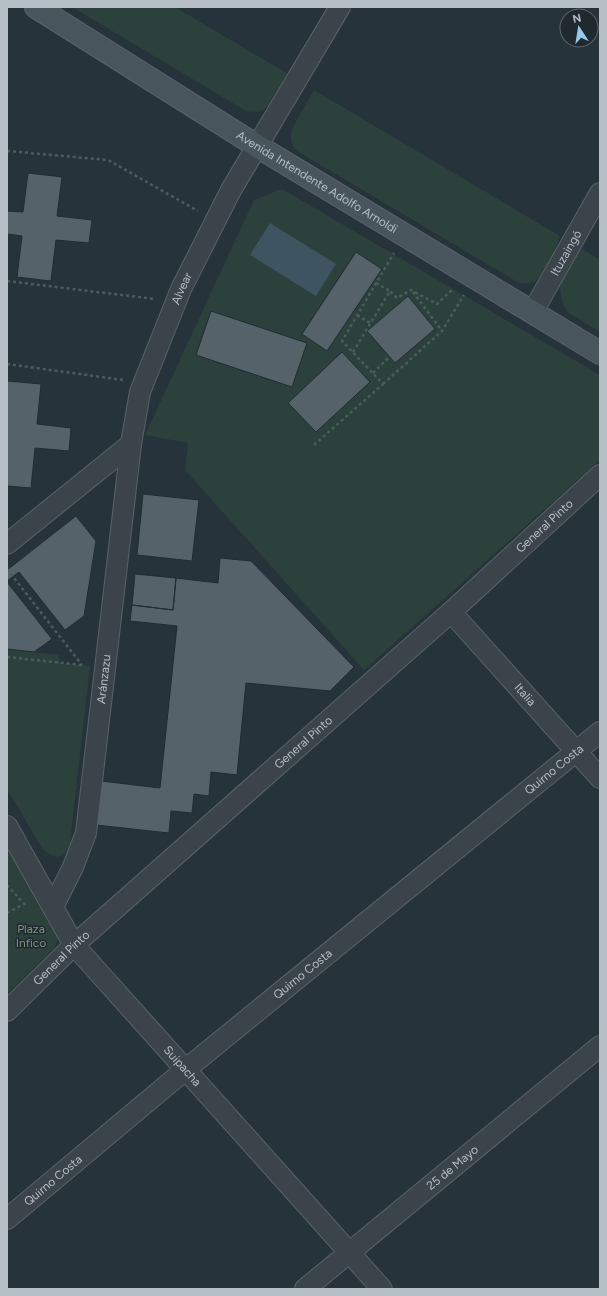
<svg xmlns="http://www.w3.org/2000/svg" width="607" height="1296" font-family="Figtree,sans-serif">
	<rect width="100%" height="100%" fill="#27333b"/>
	<path fill="#2c403c" d="M72 7H175L288 74C278 92 271 117 246 111Z
		M314 90 560 236C555 249 547 274 535 281 530 284 524 284 519 283L297 151C290 144 290 138 292 129Z
		M282 189 600 375V460L364 670 185 470 188 443 145 435 254 200Z
		M579 247 600 260V332L567 312 562 301 560 286Z
		M7 649 58 655 61 663 90 666 70 843C66 861 53 860 42 848L7 789Z
		M7 847 55 930 58 939 55 947 7 994Z"/>
	<path fill="#3f5461" d="M270 223 336 264 316 296 250 255Z"/>
	<path fill="#55626a" stroke="#222b32" d="M28 173 62 177 57 216 92 220 89 243 56 240 51 281 17 277 22 236 7 234V211L23 212Z
		M356 252 382 269 327 351 302 334Z
		M408 296 435 329 395 363 367 331Z
		M211 311 307 343 292 387 196 355Z
		M342 352 370 382 316 432 288 403Z
		M7 381 41 384 37 424 71 428 69 451 35 448 31 488 7 486Z
		M143 494 199 500 192 561 137 555Z
		M76 516 96 541 84 616 65 630 19 572 7 581V570Z
		M220 558 251 561 354 667 330 691 246 683 237 775 211 772 209 796 194 794 192 813 171 811 169 833 96 825 101 781 160 788 177 626 130 621 132 605 173 610 176 578 218 583Z
		M135 574 176 578 173 610 132 605Z
		M7 582 52 639 34 652 7 649Z"/>
	<g fill="none" stroke-linecap="round" stroke-linejoin="round">
		<g stroke="#596269" stroke-width="22">
			<g id="minor">
				<path id="s1" d="M532 313 600 193"/>
				<path d="M7 544 131 444"/>
				<path id="s2" d="M451 612 600 778"/>
				<path id="s3" d="M7 826 74 945 382 1289"/>
				<path id="s4" d="M53 907 73 867 86 833 131 444 140 392 181 289 231 190 340 7"/>
				<path id="s5" d="M7 1011 74 945 451 612 600 475"/>
				<path id="s6" d="M7 1219 185 1070 600 732"/>
				<path id="s7" d="M305 1289 600 1046"/>
			</g>
		</g>
		<g stroke="#596269" stroke-width="24">
			<g id="secondary">
				<path id="s8" d="M36 7 257 146 600 353"/>
			</g>
		</g>
		<path stroke="#4b5d5b" stroke-width="2.5" stroke-dasharray="3 3" stroke-linecap="butt" d="M7 151 108 160 198 211
			M7 281 155 299
			M376 283 390 291
			M413 292 442 331
			M357 315 370 323
			M353 352 390 291 397 298 411 290 437 304 452 290
			M7 364 123 380
			M373 373 389 357
			M383 384 442 331 464 295
			M314 445 383 384 342 341 394 253
			M7 569 82 665
			M7 657 82 665
			M7 885 24 904
			M7 913 26 903"/>
		<use href="#minor" stroke="#3b444b" stroke-width="20"/>
		<use href="#secondary" stroke="#49555d" stroke-width="22"/>
	</g>
	<g text-anchor="middle" stroke-width="3" stroke-linejoin="round" paint-order="stroke">
		<g font-size="12" fill="#b6bfc6" stroke="#202930">
			<text dy="4" stroke="none"><textPath href="#s8" startOffset="331">Avenida Intendente Adolfo Arnoldi</textPath></text>
			<text dy="4" stroke="none"><textPath href="#s1" startOffset="69">Ituzaingó</textPath></text>
			<text dy="4" stroke="none"><textPath href="#s4" startOffset="637">Alvear</textPath></text>
			<text dy="4" stroke="none"><textPath href="#s5" startOffset="724">General Pinto</textPath></text>
			<text dy="4" stroke="none"><textPath href="#s4" startOffset="236">Aránzazu</textPath></text>
			<text dy="4" stroke="none"><textPath href="#s2" startOffset="111">Italia</textPath></text>
			<text dy="4" stroke="none"><textPath href="#s5" startOffset="400">General Pinto</textPath></text>
			<text dy="4" stroke="none"><textPath href="#s6" startOffset="708">Quirno Costa</textPath></text>
			<text dy="4" stroke="none"><textPath href="#s5" startOffset="76">General Pinto</textPath></text>
			<text dy="4" stroke="none"><textPath href="#s6" startOffset="384">Quirno Costa</textPath></text>
			<text dy="4" stroke="none"><textPath href="#s3" startOffset="299">Suipacha</textPath></text>
			<text dy="4" stroke="none"><textPath href="#s7" startOffset="191">25 de Mayo</textPath></text>
			<text dy="4" stroke="none"><textPath href="#s6" startOffset="60">Quirno Costa</textPath></text>
		</g>
		<g font-size="12" fill="#789979" stroke="#202930">
			<text x="31" y="933">Plaza<tspan x="31" dy="14">Infico</tspan></text>
		</g>
	</g>
	<rect width="607" height="1296" fill="none" stroke="#b6bfc6" stroke-width="16"/>
	<g transform="translate(579 28) rotate(348)"><circle r="19" fill="#202930" stroke="#5c656c"/>
	<path d="M0-3L7 15L0 10L-7 15Z" fill="#97c7ea"/>
	<text y="-6" font-size="11" font-weight="bold" text-anchor="middle" fill="#b6bfc6">N</text>
	</g>
</svg>
